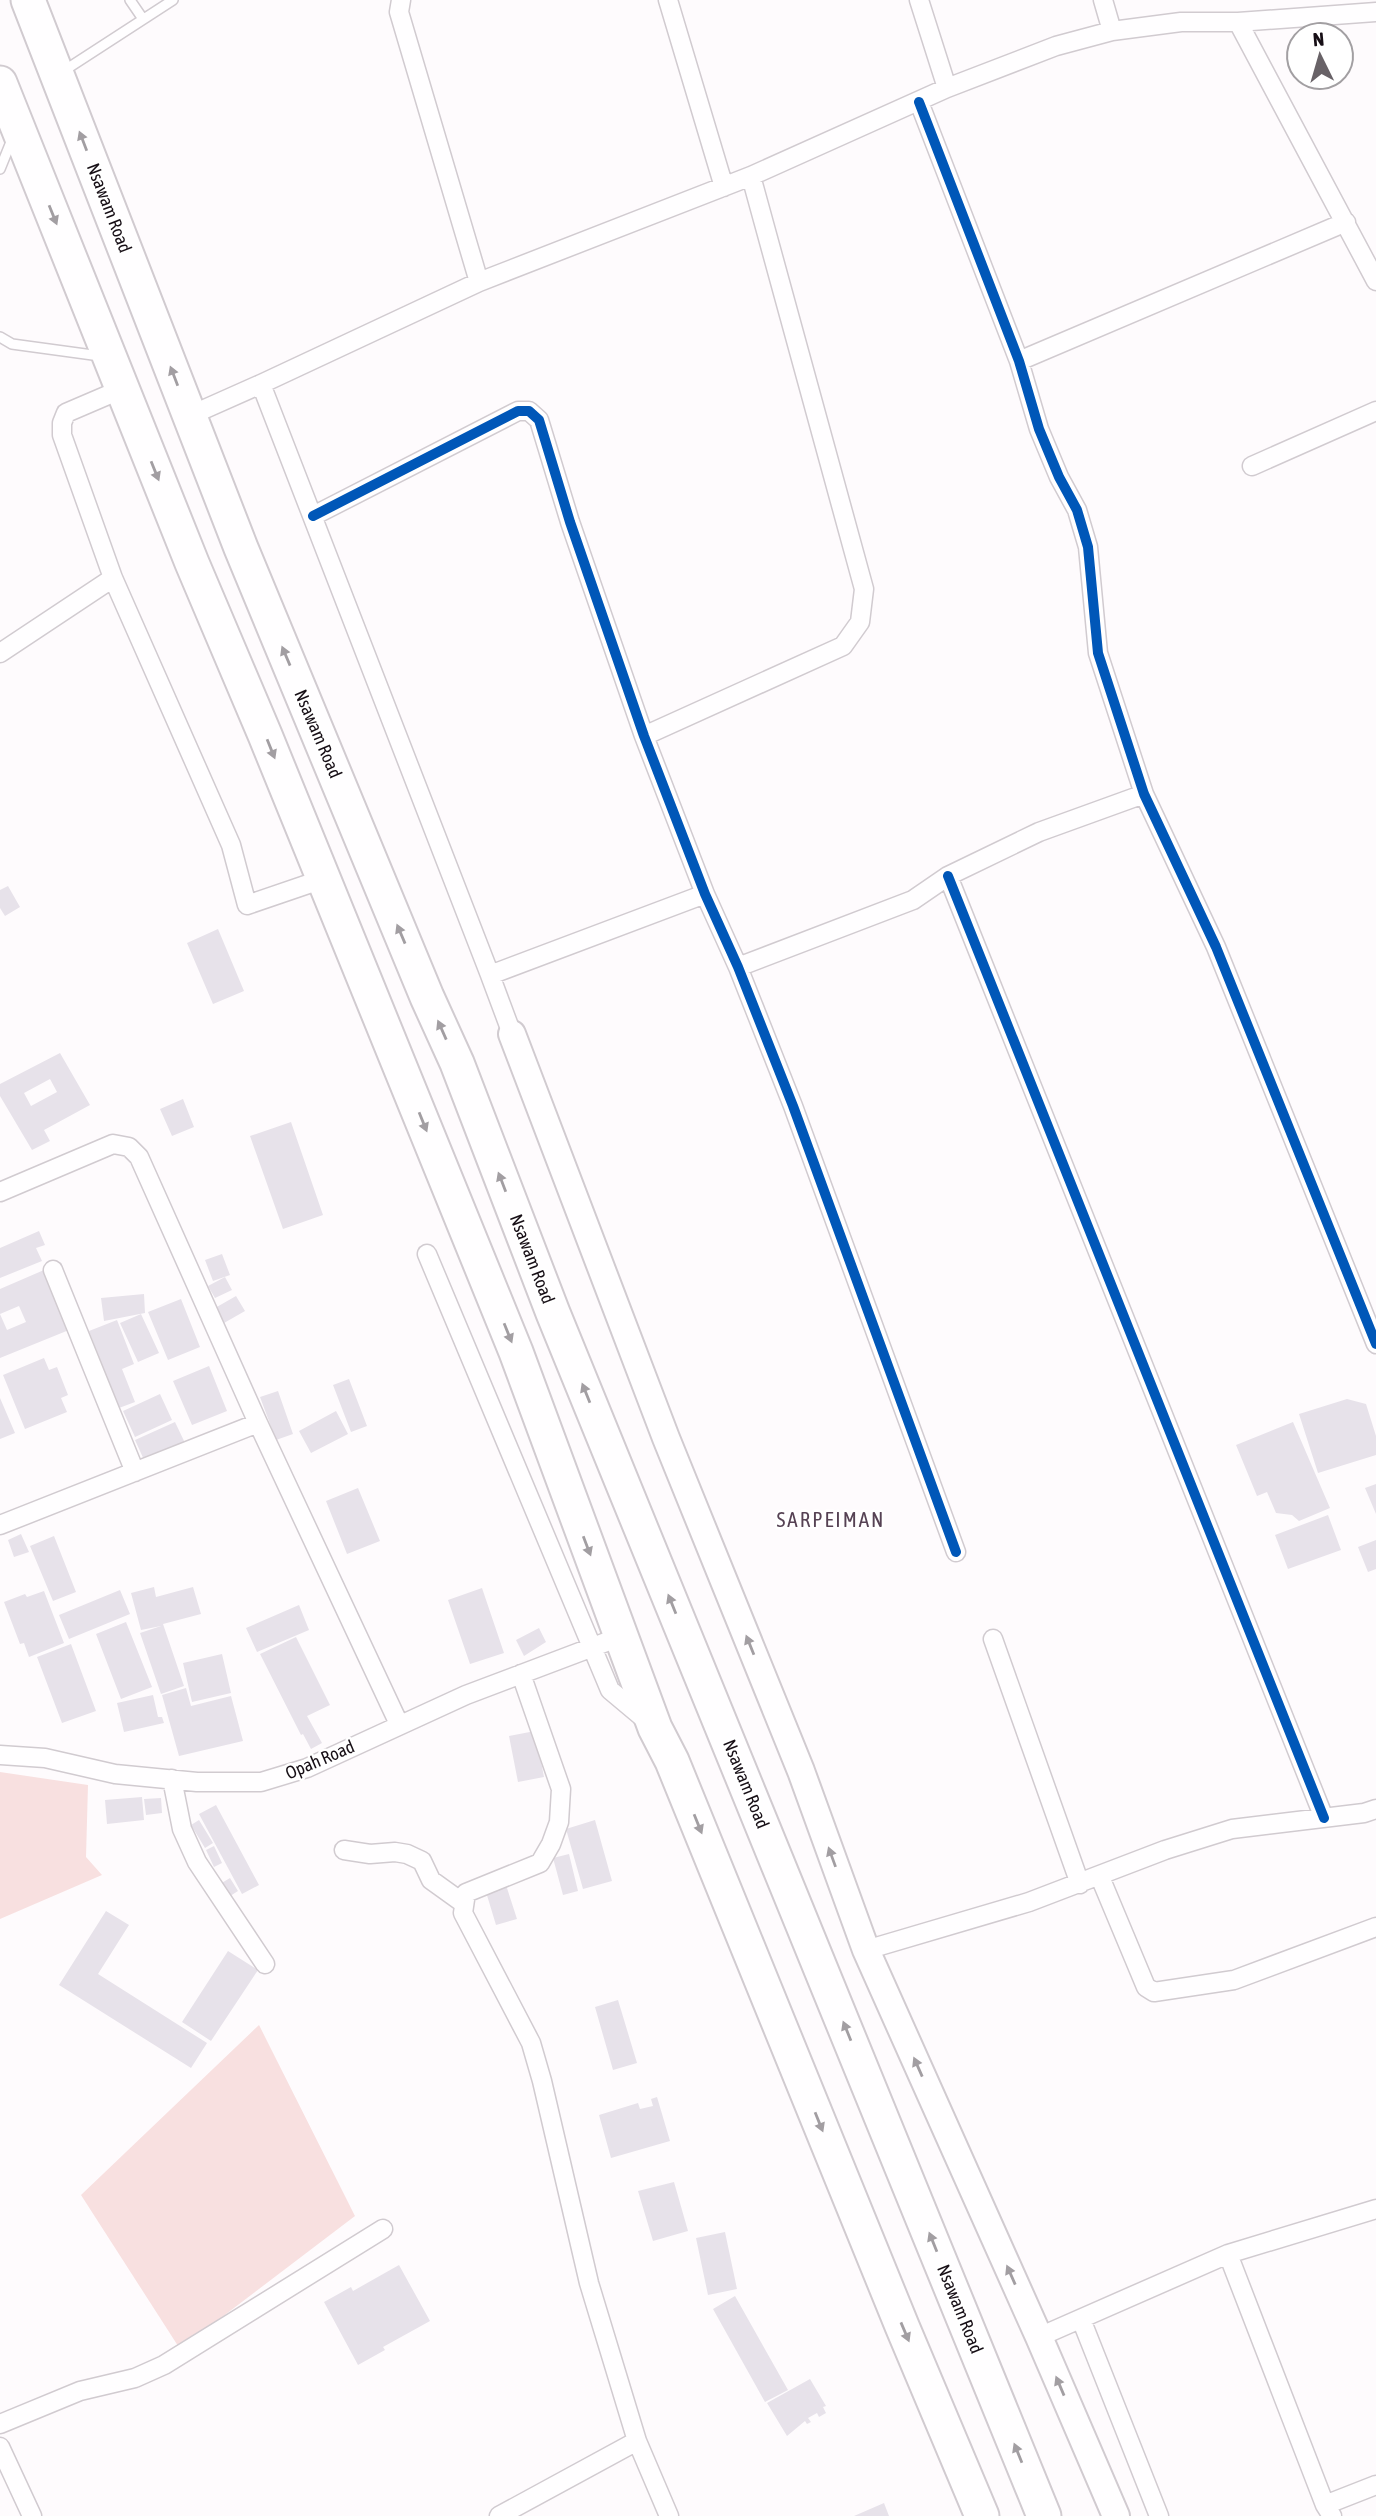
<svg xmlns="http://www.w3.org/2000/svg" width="1376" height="2516" font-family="'Asap Condensed',sans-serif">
	<rect width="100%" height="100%" fill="#fefbfd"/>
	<path fill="#f8e0e0" d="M0 1772 88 1785 86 1857 102 1875 0 1919Z
		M259 2025 355 2216 180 2349 81 2195Z"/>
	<path fill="#e7e2ea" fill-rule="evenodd" d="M8 886 20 907 5 916 0 908V890Z
		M218 929 244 991 213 1004 187 943Z
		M60 1053 90 1105 44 1130 50 1141 32 1150 0 1096V1084ZM50 1079 57 1092 31 1106 24 1093Z
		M183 1099 194 1127 172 1136 160 1109Z
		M291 1122 323 1215 283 1229 250 1136Z
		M39 1231 45 1245 36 1248 42 1261 0 1278V1248Z
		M222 1254 230 1275 213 1281 205 1260Z
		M44 1270 69 1330 0 1358V1289ZM19 1306 26 1322 7 1330 0 1314Z
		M225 1277 232 1290 215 1298 208 1286Z
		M144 1294 145 1313 104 1321 101 1298Z
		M236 1296 245 1311 224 1323 215 1308Z
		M181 1299 200 1347 168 1360 148 1312Z
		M141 1314 159 1353 138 1362 120 1323Z
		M117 1320 134 1364 122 1369 135 1402 119 1408 89 1331Z
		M44 1358 49 1370 57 1367 68 1395 61 1398 67 1412 25 1429 3 1375Z
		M209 1366 227 1411 192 1425 173 1381Z
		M349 1379 367 1426 351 1432 333 1385Z
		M278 1391 293 1434 276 1440 260 1397Z
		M160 1394 172 1420 135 1437 123 1411Z
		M0 1398 15 1433 0 1439Z
		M1347 1399 1366 1404 1376 1436V1455L1318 1473 1299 1414Z
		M336 1411 348 1434 311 1453 299 1431Z
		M175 1422 185 1443 145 1462 135 1440Z
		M1293 1422 1330 1508 1299 1521 1292 1515 1276 1513 1267 1492 1257 1496 1236 1445Z
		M1376 1484V1514L1365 1488Z
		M358 1488 380 1541 347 1554 326 1501Z
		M1328 1515 1341 1550 1288 1569 1275 1535Z
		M21 1534 29 1552 14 1557 8 1540Z
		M54 1536 76 1592 53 1601 30 1546Z
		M1376 1540V1569L1368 1572 1358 1547Z
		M154 1587 156 1597 193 1587 201 1614 163 1624 184 1686 161 1694 140 1633 161 1626 141 1630 131 1593Z
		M482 1588 504 1653 470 1664 448 1600Z
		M120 1590 130 1614 69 1639 59 1615Z
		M44 1591 64 1643 29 1657 24 1643 20 1644 4 1602 25 1594 27 1597Z
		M299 1605 309 1630 257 1652 246 1628Z
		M126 1622 152 1687 121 1699 96 1634Z
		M539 1628 546 1642 524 1656 516 1640Z
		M296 1637 330 1705 307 1716 322 1743 311 1749 303 1734 301 1735 260 1654Z
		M71 1644 96 1711 62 1723 37 1657Z
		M222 1654 231 1693 192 1702 183 1663Z
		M186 1688 191 1706 231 1696 243 1741 179 1756 162 1695Z
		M153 1695 158 1717H162L164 1723 124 1732 117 1703Z
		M535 1731 544 1777 518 1782 509 1736Z
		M142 1797 144 1820 107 1824 105 1800Z
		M161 1798 162 1813 146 1815 144 1799Z
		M216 1805 259 1885 242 1894 199 1814Z
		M199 1820 213 1843 205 1848 191 1825Z
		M595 1820 612 1881 583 1889 566 1829Z
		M214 1846 222 1863 214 1867 206 1850Z
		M569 1854 578 1891 563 1895 553 1858Z
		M230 1878 238 1891 227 1898 220 1884Z
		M506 1885 517 1919 496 1925 486 1892Z
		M106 1911 129 1925 98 1974 207 2043 191 2068 59 1985Z
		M228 1951 258 1970 211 2041 182 2022Z
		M618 2000 637 2063 613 2070 595 2007Z
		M657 2097 670 2141 611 2158 599 2115 638 2103 640 2109 653 2106 651 2099Z
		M674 2182 688 2231 653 2241 638 2191Z
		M725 2232 737 2289 708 2295 696 2238Z
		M399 2265 430 2321 383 2347 385 2350 358 2365 324 2302 351 2287 353 2291Z
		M735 2296 788 2390 765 2402 713 2309Z
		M810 2379 826 2406 823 2407 826 2413 819 2417 817 2413 808 2418 811 2422 807 2424 805 2421 787 2436 767 2403Z
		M884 2503 889 2516H854Z"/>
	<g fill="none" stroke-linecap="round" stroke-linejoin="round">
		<g stroke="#d1cbd0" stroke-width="12">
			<path id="lane" d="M130 0 143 19
				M62 72 173 0
				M0 169 13 137
				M0 337 12 344 100 356"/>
		</g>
		<g stroke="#d1cbd0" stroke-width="21">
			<path id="street" d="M401 0 399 12 479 282
				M668 0 724 187
				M919 0 947 88
				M1103 0 1112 31
				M1238 22 1376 281
				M919 102 1019 361 1039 429 1059 477 1077 510 1088 547 1098 653 1144 794 1216 947 1376 1344
				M1019 361 1346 222
				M261 384 490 975 705 894
				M122 389 66 413 62 423V435L113 578 231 845 247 905 323 879
				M189 416 261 384 479 282 751 176 947 88 1056 46 1112 31 1181 22H1238L1376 12
				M1252 466 1376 411
				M313 516 518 411H529L539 420 570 522 644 736 705 894 738 967 793 1106 956 1552
				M0 653 113 578
				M644 736 843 646 860 622 864 589 751 176
				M948 876 1324 1818
				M738 967 913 900 948 876 1039 832 1144 794
				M490 975 512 1034
				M0 1192 113 1144 129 1147 139 1157 258 1423 399 1724
				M427 1254 610 1690 647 1721
				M53 1270 135 1472
				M0 1525 258 1423
				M993 1639 1080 1884
				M521 1674 561 1789 559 1822 551 1844 540 1863 466 1893 463 1913 531 2043 542 2081 589 2283 637 2441 669 2516
				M0 1755 45 1758 115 1774 197 1782H261L307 1768 466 1695 622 1636
				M172 1779 182 1829 197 1862 265 1964
				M344 1850 370 1854 395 1852 407 1854 422 1861 431 1880 463 1903
				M1100 1877 1146 1987 1154 1992 1234 1980 1376 1927
				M866 1950 1029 1902 1165 1850 1232 1829 1364 1813 1376 1809
				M1228 2254 1325 2505 1332 2516
				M1081 2319 1159 2516
				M1039 2337 1228 2254 1376 2209
				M0 2424 80 2391 135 2378 164 2365 383 2229
				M0 2447 32 2516
				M1325 2505 1376 2485
				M499 2516 637 2441"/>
		</g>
		<g stroke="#d1cbd0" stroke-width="30">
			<path id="secondary" d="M512 1034 666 1438 801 1771 866 1950 1039 2337 1116 2516"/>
		</g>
		<g stroke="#d1cbd0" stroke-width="37">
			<path id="highway" d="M28 0 241 548 427 997 457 1063 553 1313 1044 2516
				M0 83 192 563 265 735 516 1352 655 1728 672 1761 902 2326 982 2516"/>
		</g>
		<use href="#lane" stroke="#fffeff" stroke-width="9"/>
		<use href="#street" stroke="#fffeff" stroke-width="18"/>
		<use href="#secondary" stroke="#fffeff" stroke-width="26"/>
		<use href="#highway" stroke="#fffeff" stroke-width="33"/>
		<g stroke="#fff" stroke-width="15">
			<path id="cycleway" d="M919 102 1019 361 1039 429 1059 477 1077 510 1088 547 1098 653 1144 794 1216 947 1376 1344
				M313 516 518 411H529L539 420 570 522 644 736 705 894 738 967 793 1106 956 1552
				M948 876 1324 1818"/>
		</g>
		<use href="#cycleway" stroke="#0057b8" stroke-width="10"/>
	</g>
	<defs><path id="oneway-solid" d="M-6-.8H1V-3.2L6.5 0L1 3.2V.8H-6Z" transform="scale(1.75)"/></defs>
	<g fill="#a29ea2">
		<use href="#oneway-solid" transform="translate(83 141) rotate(-111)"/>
		<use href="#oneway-solid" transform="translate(53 215) rotate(68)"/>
		<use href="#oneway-solid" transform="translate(174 376) rotate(-111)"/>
		<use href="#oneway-solid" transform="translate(155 471) rotate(68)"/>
		<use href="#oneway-solid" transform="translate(286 656) rotate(-113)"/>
		<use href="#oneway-solid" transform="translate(271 749) rotate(68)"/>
		<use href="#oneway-solid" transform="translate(401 934) rotate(-113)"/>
		<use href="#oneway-solid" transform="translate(442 1030) rotate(-114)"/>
		<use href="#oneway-solid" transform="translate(423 1122) rotate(68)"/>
		<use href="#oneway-solid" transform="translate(502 1182) rotate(-111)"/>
		<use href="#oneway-solid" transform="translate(508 1333) rotate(68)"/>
		<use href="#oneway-solid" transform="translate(586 1393) rotate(-112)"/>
		<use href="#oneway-solid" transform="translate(587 1546) rotate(69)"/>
		<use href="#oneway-solid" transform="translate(672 1604) rotate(-112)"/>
		<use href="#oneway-solid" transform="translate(750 1645) rotate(-112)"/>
		<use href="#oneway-solid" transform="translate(698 1824) rotate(68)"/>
		<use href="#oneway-solid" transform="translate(832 1857) rotate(-110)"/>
		<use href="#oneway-solid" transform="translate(847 2031) rotate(-112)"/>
		<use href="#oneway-solid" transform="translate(918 2067) rotate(-114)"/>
		<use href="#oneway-solid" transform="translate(819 2122) rotate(68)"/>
		<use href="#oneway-solid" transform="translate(933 2242) rotate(-112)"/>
		<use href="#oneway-solid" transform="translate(1011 2275) rotate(-114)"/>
		<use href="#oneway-solid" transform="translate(905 2332) rotate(67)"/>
		<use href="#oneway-solid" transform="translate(1060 2386) rotate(-113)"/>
		<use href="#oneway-solid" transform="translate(1018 2453) rotate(-112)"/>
	</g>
	<g text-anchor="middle" stroke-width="5" stroke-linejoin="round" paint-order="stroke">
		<g font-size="18" fill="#170f16" stroke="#fff">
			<text transform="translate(109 208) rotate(69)" y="6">Nsawam Road</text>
			<text transform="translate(318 734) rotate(67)" y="6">Nsawam Road</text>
			<text transform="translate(532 1259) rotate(69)" y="6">Nsawam Road</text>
			<text transform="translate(320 1760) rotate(-23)" y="6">Opah Road</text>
			<text transform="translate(746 1784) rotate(68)" y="6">Nsawam Road</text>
			<text transform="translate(960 2309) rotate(68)" y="6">Nsawam Road</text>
		</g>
		<g font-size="21" letter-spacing="2" fill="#564254" stroke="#fff">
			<text x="831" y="1527">SARPEIMAN</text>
		</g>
	</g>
	<g transform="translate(1320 56) rotate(355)"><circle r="33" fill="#ffffff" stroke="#a29fa2" stroke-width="2"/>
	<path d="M0-5L12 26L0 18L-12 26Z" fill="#686267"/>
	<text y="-10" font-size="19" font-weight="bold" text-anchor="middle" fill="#170f16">N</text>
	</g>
</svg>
